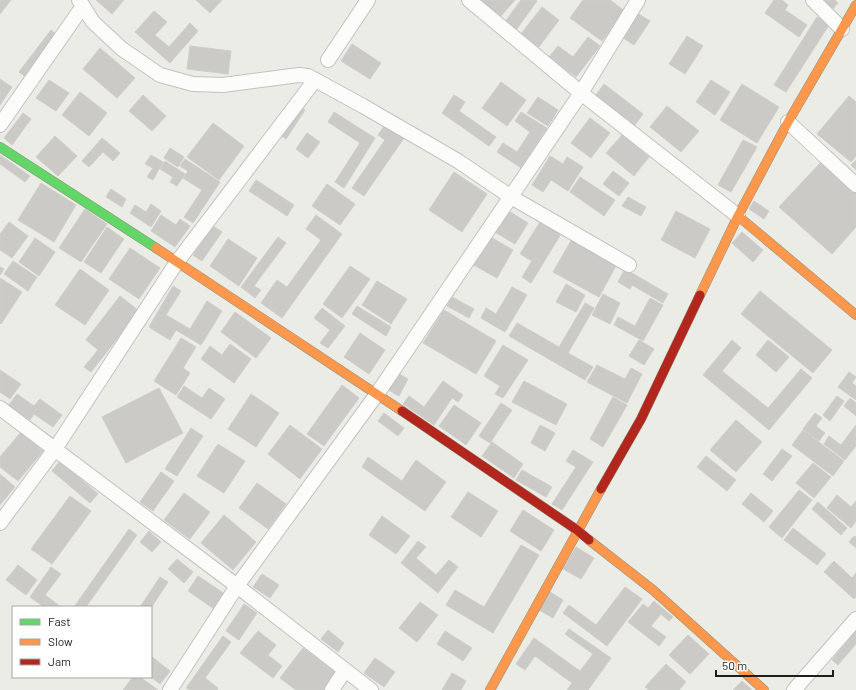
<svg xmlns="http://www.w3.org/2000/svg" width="856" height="690" font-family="Barlow,sans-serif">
<rect width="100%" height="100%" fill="#ecece7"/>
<path fill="#cbcac7" stroke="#cfcec9" d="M0,0H11L0,14Z
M96,0H124L112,14Z
M196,0H222L210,13Z
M480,0H515L500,17Z
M521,0H535L537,1L516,30L505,22Z
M583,0H610L625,11L602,41L570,18Z
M774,0H782L788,5L785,10L807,25L799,37L765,13Z
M818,0H835L838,3L830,12Z
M542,7L559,20L539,47L521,34Z
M154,11L167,22L155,35L169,47L190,23L198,31L170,63L135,32Z
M637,13L650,21L634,45L622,37Z
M817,17L829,25L786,92L774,85Z
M51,30L58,36L27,78L19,72Z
M687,36L703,46L685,74L669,64Z
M588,37L600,46L576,77L549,57L558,46L573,57Z
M352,44L381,63L370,79L341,61Z
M190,46L231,51L228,74L187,69Z
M100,48L135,78L117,98L83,69Z
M0,79L12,87L0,105Z
M49,80L69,93L56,111L36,98Z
M711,80L730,92L715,115L696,102Z
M501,82L526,100L507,126L482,108Z
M604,84L643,114L632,129L593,99Z
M742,84L779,107L757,143L720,120Z
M80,92L107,113L89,136L62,115Z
M143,95L166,116L152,131L129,111Z
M454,95L465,102L459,111L496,137L489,146L442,113Z
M849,96L856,102V156L851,162L817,134Z
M538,97L558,110L548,126L527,113Z
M297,105L305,110L286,139L278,134Z
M667,106L699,131L681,152L650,127Z
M334,112L375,138L344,188L335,182L360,143L328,122Z
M521,112L547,128L521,168L497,152L503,143L517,152L530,132L515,121Z
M23,113L31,119L12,145L4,138Z
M590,118L610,133L591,158L571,143Z
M213,123L244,146L219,180L187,157Z
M385,125L404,138L364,196L352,188L385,140L378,135Z
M307,133L320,142L308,158L296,149Z
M622,135L649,157L634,176L606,153Z
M55,136L77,156L58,176L36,157Z
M102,138L120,153L113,161L103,152L89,167L82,161Z
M743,140L757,147L731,192L718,185Z
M170,148L184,157L178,167L164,158Z
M0,155L30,176L25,182L0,164Z
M151,155L163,162L153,180L147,177L153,168L145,164Z
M550,156L563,164L567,157L583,167L568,191L551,180L543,192L532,185Z
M185,159L220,182L193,223L184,217L202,190L183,178L188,171L180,166Z
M856,160V170L851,165Z
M165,161L185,174L177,186L170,182L173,177L160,169Z
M822,161L856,192V227L832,254L779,207Z
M613,171L629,183L619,196L603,184Z
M454,172L487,194L462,232L429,210Z
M580,177L615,200L604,216L570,192Z
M256,180L294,205L287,216L249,191Z
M41,183L76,205L54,242L18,220Z
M327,184L355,204L340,225L312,206Z
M111,189L126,199L122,207L106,197Z
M628,197L646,207L641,216L622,206Z
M754,201L769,211L764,219L749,209Z
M151,204L161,211L151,227L130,213L135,205L146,212Z
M85,209L107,224L81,262L59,248Z
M507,210L528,223L515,244L493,231Z
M676,211L710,229L695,258L661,240Z
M161,215L176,225L180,219L190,226L175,247L151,231Z
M316,215L342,234L282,318L261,303L277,280L287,287L321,240L306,229Z
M9,222L28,236L12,258L0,250V234Z
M540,222L561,234L531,283L522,277L532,261L520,254Z
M212,225L222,232L202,261L193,255Z
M107,227L124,239L101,273L84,262Z
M742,232L763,250L753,262L732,243Z
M487,235L513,250L497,278L470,263Z
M278,237L286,243L254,286L261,290L255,298L241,287Z
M35,238L55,252L39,276L19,262Z
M228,239L257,258L239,286L210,266Z
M572,239L617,264L599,297L553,272Z
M130,248L160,268L139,299L109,279Z
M13,261L37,277L28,291L4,274Z
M350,266L370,279L342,318L323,304Z
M0,267L4,269L0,275Z
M80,269L109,290L85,325L55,305Z
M625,269L668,294L663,303L632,285L630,289L618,282Z
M0,278L22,292L1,324L0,323Z
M377,281L407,299L391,324L362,305Z
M566,284L585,295L576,312L556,302Z
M173,286L181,291L166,315L190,329L207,301L222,311L201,345L176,330L170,340L149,327Z
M512,287L527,295L505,332L481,318L486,308L496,314Z
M760,291L832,350L813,373L741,314Z
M603,294L620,303L610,324L592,315Z
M120,296L139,311L91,372L84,367L98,350L86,340Z
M452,297L474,309L469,318L447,306Z
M650,298L663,305L643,341L614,325L618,317L635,326Z
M585,303L594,308L568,353L593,367L585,380L509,336L517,323L559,347Z
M357,306L391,327L386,336L352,314Z
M322,308L345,326L328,348L320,343L330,330L314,318Z
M444,310L496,341L476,374L423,343Z
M235,312L271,338L256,358L221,332Z
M360,333L385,350L369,374L344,357Z
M181,338L196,347L183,368L190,373L176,395L154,381Z
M639,340L654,349L644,365L629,356Z
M732,340L741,348L722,371L768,408L801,369L812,378L769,430L703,375Z
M768,340L789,357L776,372L756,355Z
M230,344L251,359L234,383L201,359L210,346L222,355Z
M503,345L528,360L503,398L495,394L500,386L484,376Z
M597,365L625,379L631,368L642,374L627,403L587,382Z
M0,370L21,384L10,399L0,392Z
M396,372L408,379L399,396L387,389Z
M849,372L856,377L852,383L856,386V400L838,387Z
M443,381L463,395L458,402L452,398L434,425L403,404L409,396L424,407Z
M524,381L567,404L556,425L512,402Z
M342,385L359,398L324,446L307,434Z
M184,386L202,398L209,388L225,399L211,419L177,397Z
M159,388L183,433L126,463L102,417Z
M17,394L34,406L40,399L62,415L53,427L34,414L30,420L9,405Z
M251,394L279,413L256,447L228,429Z
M837,396L844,401L830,421L823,415Z
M613,397L627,405L603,447L590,439Z
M850,398L856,403V416L844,406Z
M501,403L512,410L490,443L479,436Z
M454,405L481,423L466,445L439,426Z
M384,413L404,428L398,436L378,421Z
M815,413L822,418L816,426L825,433L819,441L803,429Z
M736,420L762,442L736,472L710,450Z
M290,425L322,449L300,479L268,454Z
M540,425L555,433L545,451L531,443Z
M856,425V446L845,460L824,444L829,436L841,445Z
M191,428L203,436L177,476L165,469Z
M803,430L844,461L833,476L792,445Z
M21,432L43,451L18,481L0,467V457Z
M492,442L523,464L514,478L482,456Z
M218,444L245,461L224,493L197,476Z
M782,449L792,456L772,481L763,474Z
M573,450L593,462L562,510L552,504L576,467L566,461Z
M706,456L736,480L727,491L697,467Z
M368,457L402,481L416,460L446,482L425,511L362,467Z
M60,461L98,494L90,503L52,471Z
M813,463L831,477L814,498L796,483Z
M522,470L552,487L546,497L516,480Z
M161,472L174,481L153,511L140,502Z
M0,474L15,487L0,505Z
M257,483L286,504L268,529L239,508Z
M799,490L812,500L782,538L769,527Z
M468,492L498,511L481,537L451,517Z
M184,493L210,512L190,539L164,520Z
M751,493L773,511L764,522L742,504Z
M837,495L851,507L856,501V521L851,528L827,508Z
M70,496L91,511L52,564L31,549Z
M818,502L847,528L841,535L812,509Z
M523,510L554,530L541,551L510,531Z
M224,515L256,542L233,570L201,543Z
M382,516L410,536L396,554L369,535Z
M793,528L826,554L817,565L784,540Z
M129,529L137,535L86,607H74Z
M149,531L161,542L152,552L140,542Z
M854,536L856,537V548L849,542Z
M418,541L426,547L416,558L436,575L449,560L458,567L438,593L401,563Z
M521,545L539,555L493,633L446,605L455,590L484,607Z
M576,547L594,558L581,579L563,569Z
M177,559L193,572L184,583L168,569Z
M834,561L852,578L856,573V597L854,599L824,572Z
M18,565L37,580L26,595L6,580Z
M51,567L61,574L45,595L61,607H44L30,597Z
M262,574L279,585L270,598L253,587Z
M198,576L225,594L214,609L188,591Z
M160,577L168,582L151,608L140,607Z
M625,587L642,599L607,646L563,613L569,605L596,625Z
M550,592L563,600L553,618L539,610Z
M654,601L673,617L669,621L661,614L651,626L666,637L659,646L628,622L643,604L648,608Z
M420,602L438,615L417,642L399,628Z
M244,604L257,613L239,640L226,631Z
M569,629L611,658L588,690H567L572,683L535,656L525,670L516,664L534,638L580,671L593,654L565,634Z
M328,630L344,643L338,652L321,639Z
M258,631L276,645L268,655L282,666L273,678L240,653Z
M445,631L472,648L463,661L437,644Z
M856,631V644L838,665L832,660Z
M688,635L709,654L690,674L669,655Z
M223,636L231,642L205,678L218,688L217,690H190L186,688Z
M303,648L336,673L323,690H296L280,678Z
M151,656L170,671L160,684L151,677Z
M375,658L395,672L384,687L364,673Z
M666,664L686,682L679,690H649L645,687Z
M452,673L466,681L461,690H442Z
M133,677H140L158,690H123Z
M742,681L752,690H733Z"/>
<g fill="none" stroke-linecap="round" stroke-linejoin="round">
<g stroke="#c2c2bf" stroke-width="16">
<path id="street" d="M79,0L93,22L122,49L160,75L193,84L223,85L299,75L308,76L363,106L458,161L511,197L629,265
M469,0L581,93L738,216
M813,0L842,29
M328,60L368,0
M788,122L856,185
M0,125L83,6
M0,408L237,586L371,690
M0,523L55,449L177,262L315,80
M170,690L237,586L377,394L581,93L638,0
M332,690L345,670
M794,690L856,619"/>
</g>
<g stroke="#8f9481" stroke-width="10">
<path id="fast" d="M0,147L156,248"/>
</g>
<g stroke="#8f9481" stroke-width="10">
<path id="slow" d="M738,216L856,315
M156,248L402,411
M700,295L738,216L788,122L856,5
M589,540L653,590L764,690
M490,690L601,489"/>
</g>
<g stroke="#8f9481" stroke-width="10">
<path id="jam" d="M402,411L577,530L589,540
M601,489L641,419L700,295"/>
</g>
<use href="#street" stroke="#fcfcfb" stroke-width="14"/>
<use href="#fast" stroke="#63d668" stroke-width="9"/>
<use href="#slow" stroke="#ff974d" stroke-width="9"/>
<use href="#jam" stroke="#b3261e" stroke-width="9"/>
</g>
<rect x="12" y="606" width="140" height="72" fill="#ffffff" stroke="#a5a5a5"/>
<rect x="20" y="619" width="20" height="6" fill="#63d668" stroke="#a5a5a5"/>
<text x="48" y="626" font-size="12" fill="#1e1e1e">Fast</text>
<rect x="20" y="639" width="20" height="6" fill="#ff974d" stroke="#a5a5a5"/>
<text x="48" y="646" font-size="12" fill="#1e1e1e">Slow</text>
<rect x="20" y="659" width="20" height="6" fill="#b3261e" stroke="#a5a5a5"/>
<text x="48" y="666" font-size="12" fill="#1e1e1e">Jam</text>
<path d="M716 670v6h117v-6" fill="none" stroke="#1e1e1e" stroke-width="2"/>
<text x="722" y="670" font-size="12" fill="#1e1e1e" stroke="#ffffff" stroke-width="3" paint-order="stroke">50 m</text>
</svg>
